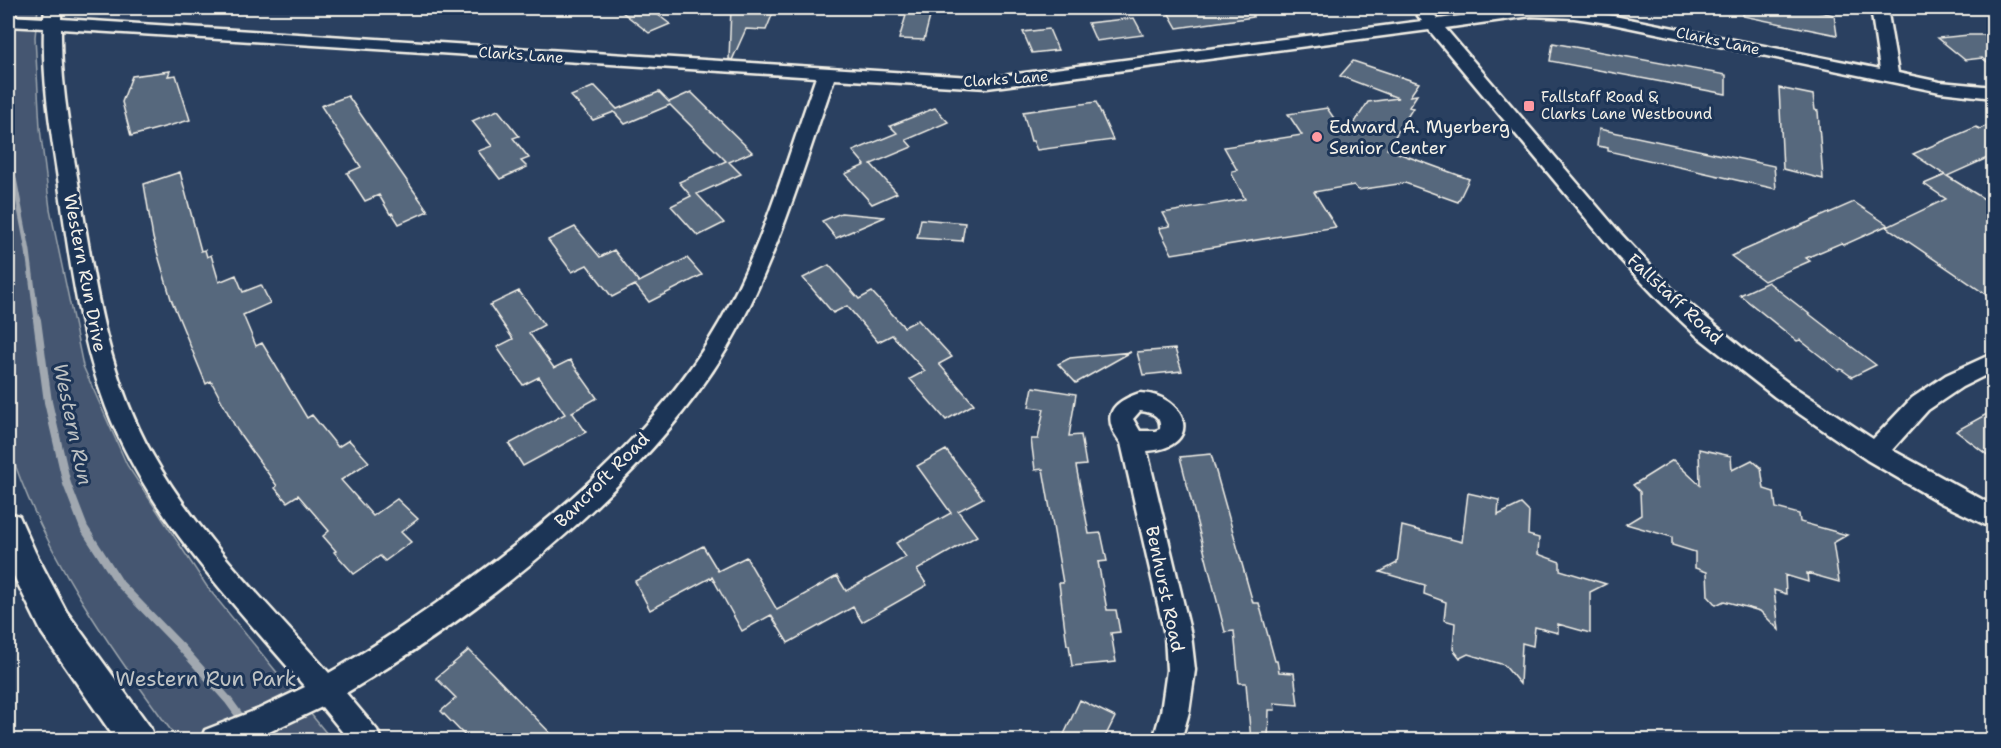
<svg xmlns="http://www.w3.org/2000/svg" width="2001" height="748" font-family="'Shantell Sans',sans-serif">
<rect width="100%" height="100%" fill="#2a4060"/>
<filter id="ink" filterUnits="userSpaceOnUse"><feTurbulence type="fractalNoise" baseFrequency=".0167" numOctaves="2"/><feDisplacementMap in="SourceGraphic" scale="12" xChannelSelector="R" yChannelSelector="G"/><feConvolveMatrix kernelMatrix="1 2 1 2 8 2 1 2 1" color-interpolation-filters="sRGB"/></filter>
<g filter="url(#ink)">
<path fill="#445771" stroke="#9ca4ac" stroke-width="1.5" d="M8,8H38L35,37L40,128L50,209L83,366L127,465L208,588L332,740H178C110,648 43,554 8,444Z"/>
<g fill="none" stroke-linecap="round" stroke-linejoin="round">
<path stroke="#a1a8b0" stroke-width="5" d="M8,125L9,152L28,251L37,321"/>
<path stroke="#a1a8b0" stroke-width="8" d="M37,320L48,402L67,484L84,528L120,584L180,646L228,700L244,722"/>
</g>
<path fill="#56677d" stroke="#f4f1e8" stroke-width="1.5" d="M617,8H649L670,24L649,33Z
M731,8H775L766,30L746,29L732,60L729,59Z
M1203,8H1253V17L1177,28L1168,12Z
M1743,8H1803L1834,15L1837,35L1743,16Z
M907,12L931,13L924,40L899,39Z
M1134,18L1143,35L1096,41L1088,23Z
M1049,29L1058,50L1032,53L1023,32Z
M1969,35H1994V67L1982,58L1965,60L1938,38Z
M1553,43L1726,75V94L1550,61Z
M1353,61L1419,83L1410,96L1417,95L1409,107L1413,108L1387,149L1469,179L1458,202L1405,183L1358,190L1354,185L1314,192L1336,227L1172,254L1159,228L1170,226L1163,213L1245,199L1232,174V171L1237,170L1224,147L1302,135L1288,114L1327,108L1346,136L1368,102L1398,98L1340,76Z
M170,71L168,76L176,75L190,120L131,136L122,102L132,76Z
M595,86L617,109L659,92L669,102L691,92L752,152L729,162L741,174L697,194L724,223L698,236L671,206L691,196L679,182L726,161L670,105L625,124L614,112L593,120L571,96Z
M1779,88L1813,95L1815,110L1818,111L1823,179L1783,169Z
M348,96L409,184L428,211L399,224L392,213L390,214L379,195L365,201L347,173L361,167L321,106Z
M1096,102L1113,140L1037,150L1033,141H1031L1023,112Z
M935,108L948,122L906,140L912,147L871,164L897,193L872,204L845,174L865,165L853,151L897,133L890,126Z
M498,110L519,136L513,138L529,158L521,161L527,167L500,179L478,151L492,146L472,121Z
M1986,126L1994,131V155L1947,176L1994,205V300L1887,227L1946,199L1924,184L1945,175L1913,154L1976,127L1980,129Z
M1599,129L1774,166L1776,189L1608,151V148L1597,146Z
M180,172L201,251L205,250L207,257L211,255L219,282L236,275L243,292L261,285L270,303L243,315L256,346L262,343L307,418L312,415L338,447L349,440L369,462L341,480L373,516L397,499L418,519L401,532L411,542L385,561L380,556L354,574L334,552L336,551L323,536L329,531L298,495L287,502L275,488L277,486L237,430L211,381L206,384L171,299L153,238L144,184Z
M1854,202L1888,225L1844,245L1841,243L1806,258L1810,261L1764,281L1731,256Z
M841,213L885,217L836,238L822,221Z
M921,219L965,223L962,241L917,238Z
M575,227L600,257L614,250L639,282L687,258L702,275L649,302L635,285L612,297L587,265L572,272L548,240Z
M829,265L859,299L872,292L904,327L918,320L952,357L939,364L974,404L946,420L910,379L925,371L892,335L878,342L847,306L833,313L803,278Z
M1768,282L1848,344L1876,365L1852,377L1841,369L1838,370L1800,340L1797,341L1740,295Z
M519,291L544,325L529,333L554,368L570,360L597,398L572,412L586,432L523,466L509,444L565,414L539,377L523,385L497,347L513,339L490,305Z
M1175,349L1182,371L1143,375L1137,352Z
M1131,352L1076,383L1058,364L1070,358Z
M1033,387L1076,394L1069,436L1081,435L1086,465L1076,466L1089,534L1101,533L1107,561L1098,562L1107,610H1116L1120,632L1111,633L1116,662L1072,666L1069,645H1067L1059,583H1063L1043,469L1035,470L1031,439H1038L1044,409L1029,407Z
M1994,410V460L1956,431Z
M1699,449L1731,456L1732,470L1752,460L1761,468L1764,489L1774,492L1776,508L1799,514L1800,522L1847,535L1833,543L1839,582L1807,573L1808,582L1785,575L1786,594L1774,590L1779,630L1760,611L1724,601L1716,605L1708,596L1707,572L1695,568V552L1672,545V537L1626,524L1641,515L1640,492L1633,485L1673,460L1700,485Z
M946,450L983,498L958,511L977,536L917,570L927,585L862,622L853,607L788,643L771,615L742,631L712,577L650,610L635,581L703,546L718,571L746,557L777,610L837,576L846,591L906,557L896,543L951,513L917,466Z
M1211,454L1253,603H1259L1275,661H1277L1279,672L1294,673L1298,705L1274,703L1275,710H1269L1268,741H1251L1246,683H1239L1234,631L1225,632L1180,457Z
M1468,493L1499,500L1498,515L1521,504L1529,512L1528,535L1539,538L1538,554L1560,562V570L1606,584L1590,592V633L1558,624V633L1535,627L1533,646L1522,643L1520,684L1504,665L1468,654L1460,658L1453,649L1455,623L1444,620L1446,602L1424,594L1425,585L1380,572L1397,563L1402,526L1462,542Z
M469,650L492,673L558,741H470L441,711L456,698L436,678Z
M1080,700L1115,717L1103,741H1061Z"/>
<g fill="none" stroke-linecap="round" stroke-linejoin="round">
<g stroke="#f4f1e8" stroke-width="5">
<path id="minor" d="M45,8H61V19L987,78L1422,21L1412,8H1428L1438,19L1521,8H1574L1880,69L1871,8H1887L1898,73L1940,82L1994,87V98L1940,92L1608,23L1574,18L1531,16L1445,28L1620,233L1675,292L1751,355L1791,385L1873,439L1912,398L1946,375L1994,353V371L1962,387L1928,410L1892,450L1994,506V529L1941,503L1867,460L1775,397L1697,336L1661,302L1619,258L1429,30L987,88L834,79C805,162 781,246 740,325C663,472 487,610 346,693L377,730L381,740H349L322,707L252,740H201L205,730L259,709L305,687C231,600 147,515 106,407C81,340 71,270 61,199C53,143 42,86 44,28L8,26V16L44,18ZM61,29L816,77C787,159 763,246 720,322C653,439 541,531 431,607C398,630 364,653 329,673C267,603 198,536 152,454C108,376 95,287 81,201C72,144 60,87 61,29Z
M1140,393C1188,395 1204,448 1147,451L1191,635L1195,670L1189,712L1181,740H1153L1161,712L1167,670L1165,635L1121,443C1100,416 1112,402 1140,393ZM1140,411C1151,412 1162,416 1160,429L1155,431H1140L1133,419Z"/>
</g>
<g stroke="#f4f1e8" stroke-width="5">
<path id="major" d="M8,512L19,516L35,552L66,611L150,727L155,740H116L42,633L10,568L8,564Z"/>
</g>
<use href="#minor" fill="#1d3557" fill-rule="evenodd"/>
<use href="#major" fill="#1d3557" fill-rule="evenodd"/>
</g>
</g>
<g fill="#ff9aa2" stroke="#1d3557" stroke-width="2">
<rect x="1523" y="100" width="12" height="12" rx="3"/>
<circle cx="1317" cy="137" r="6"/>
</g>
<g text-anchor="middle" stroke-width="6" stroke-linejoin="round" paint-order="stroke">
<g font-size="15" fill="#f4f1e8" stroke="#1d3557">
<text transform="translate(1718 41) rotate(12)" y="5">Clarks Lane</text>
<text transform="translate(521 55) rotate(4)" y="5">Clarks Lane</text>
<text transform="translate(1006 79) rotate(-4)" y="5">Clarks Lane</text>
</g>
<g font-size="15" fill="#f4f1e8" stroke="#1d3557" text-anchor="start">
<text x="1541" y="102">Fallstaff Road &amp;<tspan x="1541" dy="17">Clarks Lane Westbound</tspan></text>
</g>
<g font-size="18" fill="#f4f1e8" stroke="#1d3557" text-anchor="start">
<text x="1329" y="133">Edward A. Myerberg<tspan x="1329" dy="21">Senior Center</tspan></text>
</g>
<g font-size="18" fill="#f4f1e8" stroke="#1d3557">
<text transform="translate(85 273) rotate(79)" y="6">Western Run Drive</text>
<text transform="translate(1675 299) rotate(43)" y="6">Fallstaff Road</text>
<text transform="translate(602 480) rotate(-45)" y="6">Bancroft Road</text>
<text transform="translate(1165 589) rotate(78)" y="6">Benhurst Road</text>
</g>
<g font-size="20" font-style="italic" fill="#bdc1c2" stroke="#1d3557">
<text transform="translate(73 424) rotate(78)" y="7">Western Run</text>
</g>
<g font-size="21" fill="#bfc3c4" stroke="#1d3557">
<text x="206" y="686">Western Run Park</text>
</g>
</g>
<rect width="2001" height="748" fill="none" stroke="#1d3557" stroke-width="30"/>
<rect x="15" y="15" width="1971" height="718" fill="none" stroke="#f4f1e8" stroke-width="2" filter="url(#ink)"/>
</svg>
